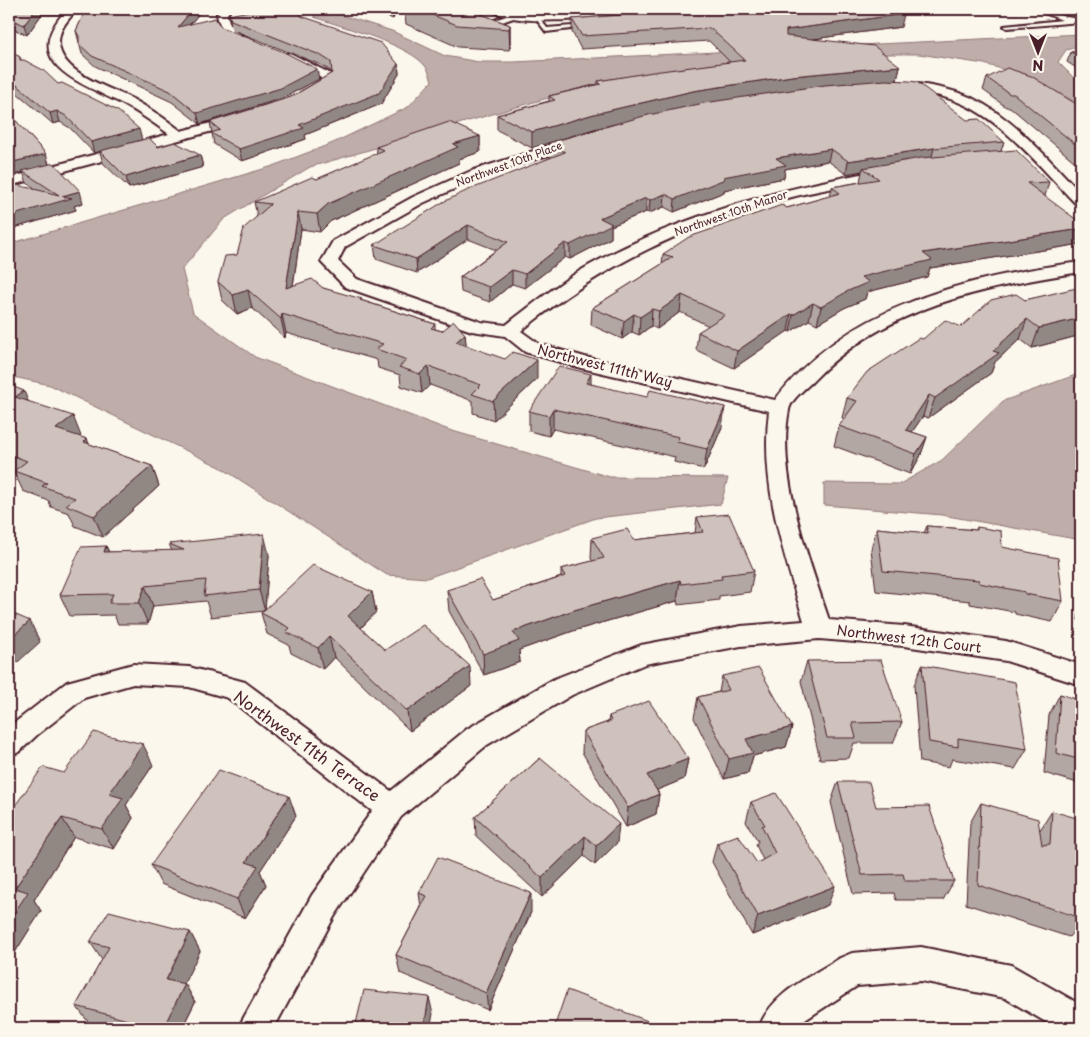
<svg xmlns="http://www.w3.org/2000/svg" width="1090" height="1037" font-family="'Playpen Sans',sans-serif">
<rect width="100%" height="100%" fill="#fbf7ec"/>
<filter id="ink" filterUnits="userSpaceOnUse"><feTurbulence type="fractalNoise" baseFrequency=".02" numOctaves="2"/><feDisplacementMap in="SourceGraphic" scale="10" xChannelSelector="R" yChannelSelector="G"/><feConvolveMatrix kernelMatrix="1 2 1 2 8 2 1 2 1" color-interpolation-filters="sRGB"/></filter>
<g filter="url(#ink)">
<path fill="#bfadaa" stroke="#907477" d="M315,9H336L338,14L392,31L445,56L479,62H514L1081,34V46L1066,50L1058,62L1081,85V105L1027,76L984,64L919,54H854L579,89L310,167L224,219L182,269L193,313L255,357L449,430L610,477L728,478L721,504L596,518L427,578L387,575L220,467L50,385L9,376V244L270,167L333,143L408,107L432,81C430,76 429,71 426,67C411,45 339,26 314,17Z
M1081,373V540L942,515L824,505V483L900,484L942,460L1003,401Z"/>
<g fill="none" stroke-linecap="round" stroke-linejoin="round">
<g stroke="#4a1f2b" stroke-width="4">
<path id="service" d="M1034,9C1051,9 1063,20 1081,18V22L1007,28L1004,26L1062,20Z
M517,13L519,16L491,26L484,23Z
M534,16H538L547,28L585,25L588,27L546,32Z"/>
</g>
<g stroke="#4a1f2b" stroke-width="4">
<path id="minor" d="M67,9H77C69,19 59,28 59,42C59,75 114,88 136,101C152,110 167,120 181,131L241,115L247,119L246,122L9,186V178L169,134C152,122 136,110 117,101C77,81 18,62 67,9Z
M221,9H231L227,14C230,31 240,35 254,41V45C236,50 219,30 217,14Z
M491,9L553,14L620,9H658L653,12C620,15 514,31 491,9Z
M290,53L331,74L333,77L330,87L310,98H302L300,95L302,92L320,82L321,78L286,58V54Z
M897,82C922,84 948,87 972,98C1014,118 1049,160 1081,193V205L1076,204C1042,169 1000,116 953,100C933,92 913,94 893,89L891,86L893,83Z
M577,137L584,141L582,144L481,177L423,203L345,247L338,261L357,279L481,322L506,325C533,304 560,282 590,265C684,213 787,187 892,168L897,169L899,172L897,175C862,184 827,188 792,197C690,223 603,264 521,331L539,344L585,357L775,400C845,306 971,276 1081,262V272C985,287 883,307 813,381C806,388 791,399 789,410C776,474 809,560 829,620L904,626L1006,641L1081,665V685L1006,661L904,646L819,639L741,646L645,664L572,695L487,745L401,817L334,917L274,1028H238L312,895L372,811L228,698L189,687L133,684L84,698L37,735L19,752L9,756V727L67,682L133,664L189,667L245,682L391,791L467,729L554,679L641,645L741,626L804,621C783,551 760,484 769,411L581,368L525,352L505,336L472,331L345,287L321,262L333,241L413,197L471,171Z
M921,947L1011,965L1081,1005V1028H1056L1005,998L921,981L857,986L799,1024L796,1028H759C771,993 810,977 840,958L852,953Z"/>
</g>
<use href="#service" fill="#fbf7ec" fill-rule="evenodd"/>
<use href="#minor" fill="#fbf7ec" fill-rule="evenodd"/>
</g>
<path fill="#b2a7a2" stroke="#4a1f2b" d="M9,9H66L61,14H42L27,35L9,27Z
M74,9H203L190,24L221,27L319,79L283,98L200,124L172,102L95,66L82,54L76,31L84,14H75Z
M369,9H397L393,19Z
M404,9H468L510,25V50L458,47L406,24Z
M639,9H895L901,27L813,39L900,66L897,80L1004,142L1001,151L1049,182L1045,196L1081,244L930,268L927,277L867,292L865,299L844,308L817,324L809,320L790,332L788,331L734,368L696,350L698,332L709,326L680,312L657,329L651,326L639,335L632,332L622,339L591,325L592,308L662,264L663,254L787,208L830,196L832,187L860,182L862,171L846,174L828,161L785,169L784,178L724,190V192L674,212L664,207L649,213L646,212L611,226V238L570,259L565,257L525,288L512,284L490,302L461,292L460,277L496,250L468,239L417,273L376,259L374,245L551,157L548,156V143L618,123L594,129L532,148L497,130V115L549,101V96L598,84V81L730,62L709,41L581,49L572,32V19L632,14Z
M229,15L301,16L398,64L399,74L381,104L305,135L306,139L242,161L214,144L210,122L291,97L332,73V72L321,65L233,30L231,25Z
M9,51L20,57L21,60L142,140L158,147L200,155L203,167L129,188L103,163L100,152L94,153L70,128L60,122L53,124L9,86Z
M1071,52H1081V71L1067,62Z
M987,78L1081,107V167L1010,107H1006L983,90Z
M9,113L46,154L49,164L83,203L74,206L76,210L14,228L9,222V187L36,189L27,183L23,172L14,175L9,171Z
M480,136V152L459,159V163L331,221L320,232L301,229L293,286L323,288L435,324V329L442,331L465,334L466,346L537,379L494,420L473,413V401L430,385L422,393L401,386L400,375L378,368L377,360L286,333L285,338L252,308L237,314L222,300L218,282L237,255L257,216L254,202L317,179L377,154L376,147Z
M1081,288V335L1032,348L1020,339L995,362L991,373L928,418L923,416L912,432L927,437L920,457L910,474L834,446L839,426L844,419L842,418L847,398L923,339L961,327L1025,300Z
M591,384L722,427L704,469L674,462L675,457L553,429L549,436L529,431V411Z
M9,385L28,401L81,436L80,437L87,439L89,444L152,466L159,486L103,537L75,526L69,513L51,507L49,501L23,491L15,474L9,471Z
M697,517L754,571L750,592L719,596V600L678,605L677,601L573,631L519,650L520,662L484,675L449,611L447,590L493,600L561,577V569L593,561L591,559L592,538L634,540L695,533Z
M927,526L976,530L977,527L1002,547L1063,601L1052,622L1015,614V612L970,604V601L876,591L871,549L877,528L924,533Z
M169,544L269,555L265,610L372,592L376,612L361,628L385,650L471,686L410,731L334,657L323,669L291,653L289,645L267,634L261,613L264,611L211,617L206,601L153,606L148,624H118L114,615L70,616L60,595L106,546L109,552L172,551Z
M1081,599V621L1078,620Z
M807,661L902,722L893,743H854L849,758L820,759L801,681Z
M922,665L1027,749L1015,769L952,759L949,767L920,762L914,685Z
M722,676L792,727L786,747L753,756L748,773L724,779L694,718L698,697L719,692Z
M1060,694L1081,701V784L1044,773L1049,715Z
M609,716L688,759L684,779L657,790L659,794L656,814L626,827L582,752L583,731L608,722Z
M540,758L617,843L595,865L584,856L542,897L476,836L475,817Z
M153,765L126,805L133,818L114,849L74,837L34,900L41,911L14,954L9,953V814L64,773Z
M838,782L876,807L954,881L943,900H896L894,893L853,894L831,802Z
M751,802L828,905L752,935L712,862L717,843L757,863L763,860L756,845L758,841L746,822Z
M981,803L1040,830L1052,811L1081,843V922L1069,937L966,904L970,823Z
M296,816L260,871L266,885L245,918L161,884L151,865Z
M419,893L531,912L488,1010L400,973L396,955L421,907Z
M190,932L200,951L183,984H185L195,1002L182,1028H108L89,1023L76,1006L102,960L90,942Z"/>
<path fill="#918884" stroke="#4a1f2b" d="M36,9H40L42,14L27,35L24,25Z
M59,9H66L61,14Z
M193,9H203L180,36L178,27Z
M392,9H397L393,19Z
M549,9H595L549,12Z
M904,14L901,27L784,43L786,30Z
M510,25V50L509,29Z
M398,64L399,74L381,104L305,135L306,139L242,161L239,149L299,125Z
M900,66L897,80L691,106L594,129L532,148V132L594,114L693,91L792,76Z
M317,69L319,79L283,98L200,124L197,113Z
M57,111L60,122L53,124L50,113Z
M139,129L142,140L94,153L91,142Z
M480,136V152L459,159V163L331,221L320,232L317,214L328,204L453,144Z
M934,148L931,160L863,168L862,171L846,174L848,161Z
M831,149L828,161L785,169L784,178L724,190V192L674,212L675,199L723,177L776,158Z
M46,154L49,165L14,175L9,163Z
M200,155L203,167L129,188L126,177Z
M80,191L83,203L74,206L76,210L14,228L10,216L62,196Z
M665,194L664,207L649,213L650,200Z
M646,198V212L611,226V238L570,259V245L600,218Z
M298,212L301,229L290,307L286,288Z
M468,225V239L417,273L416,259Z
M1081,229V244L930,268L927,277L867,292L865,299L844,308L817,324L821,307L861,277L923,253Z
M565,243V257L525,288V274Z
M512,270V284L490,302L489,287Z
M248,290L252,308L237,314L233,295Z
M682,295L680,312L657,329L659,311Z
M813,303L809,320L790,332L793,315Z
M652,309L651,326L639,335L640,317Z
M282,314L286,333L285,338L281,319Z
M634,314L632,332L622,339L624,321Z
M791,314L788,331L734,368L737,351Z
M1081,318V335L1032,348L1039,328Z
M1027,319L1020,339L995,362L991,373L928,418L935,398L993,351Z
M465,334L467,352L456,342Z
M537,360V379L494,420L493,401Z
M428,366L430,385L422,393L420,374Z
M591,374V394L586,383Z
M24,391L32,411L15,397Z
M929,395L923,416L901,448L906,430Z
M725,407L722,427L704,469L707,449Z
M553,409V429L549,436V416Z
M73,416L81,436L65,449L56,429Z
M927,437L920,457L910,474L916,454Z
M87,439L95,460L84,442Z
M152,466L159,486L103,537L94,516Z
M264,534L269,555L265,611L259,590Z
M106,546L115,567L104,552Z
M680,580L677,601L573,631L519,650L520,662L484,675L483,654L513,632L574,610Z
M145,586L153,606L148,624L139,603Z
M372,592L376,612L352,637L348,616Z
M30,621L40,642L9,670V639Z
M329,636L334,657L323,669L318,648Z
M470,666L471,686L410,731L407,711Z
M792,727L786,747L753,756L748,773L724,779L729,759L746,739Z
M143,744L153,765L126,805L133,818L114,849L102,829L109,794Z
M688,759L684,779L645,795L647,775Z
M659,794L656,814L626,827L628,808Z
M289,796L296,816L260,871L266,885L245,918L237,899L246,862Z
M62,818L74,837L34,900L41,911L14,954L9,948V921L15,888Z
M619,824L617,843L595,865L596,846Z
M585,836L584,856L542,897V878Z
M835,886L828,905L752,935L758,916Z
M531,893V912L488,1010L486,993Z
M190,932L200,951L177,998L166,980Z
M185,984L195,1002L182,1028H163Z
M429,997L433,1014L430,1028H424Z"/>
<path fill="#cfc2bc" stroke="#4a1f2b" d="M9,9H36L24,25L9,18Z
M86,9H193L178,27L215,18L221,27L284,52L317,69L281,88L197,113L170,91L92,56L79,44V36L76,31Z
M259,9H298L301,16L381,43L398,64L379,93L299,125L304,128L239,149L211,133L220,130L210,122L291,97L332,73L331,62L320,55L231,20L229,15Z
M418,9H468L510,25L509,29L457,25Z
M640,9H678L685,11L780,10L787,9H895L904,14L786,30V36L874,46L900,66L792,76L693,91L594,114L532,132L497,115L555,100L549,96L601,84L598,81L653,72L745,60L710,28L582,36L572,19L632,14Z
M9,51L20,57V60H24L43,70L58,84L62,83L118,111L139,129L91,142L66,116L57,111L50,113L9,78Z
M1071,52H1081V58Z
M1007,68L1031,76L1081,107V149L1014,94H1010L987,78Z
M886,80L909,81L917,82L967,120L979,119L1004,142L934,148L848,161L831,149L776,158L786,165L723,177L725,179L675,199L665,194L650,200L646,198L600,218L612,224L570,245L565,243L525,274L512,270L489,287L460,277L508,242L468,225L416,259L374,245L443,202L466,191L565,152L548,143L644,116L704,103L825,85Z
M9,113L46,154L9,163Z
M449,122L480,136L453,144L458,147L328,204L317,214L298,212L286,288L312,279L323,288L362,299L360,300L435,324L431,328L442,331L454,321L465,334L456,342L505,359L513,352L537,360L493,401L472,394L481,385L428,366L420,374L399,367L407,360L376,349L383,344L282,314L281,319L248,290L233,295L218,282L225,256L237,255L244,228L271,204L254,202L312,177L317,179L384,150L376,147Z
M149,138L158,147L175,142L200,155L126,177L100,151Z
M1016,150L1049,182L1027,183L1081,223V229L923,253L932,260L861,277L869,282L848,291L821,307L813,303L793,315L791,314L737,351L698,332L725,315L682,295L659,311L652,309L640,317L634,314L624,321L592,308L673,257L663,254L689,237L782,205L787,208L840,193L832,187L879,179L863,168L921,158Z
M54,163L80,191L62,196L72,198L10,216L9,214V187L17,185L59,195L22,171Z
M1081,288V318L1039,328L1027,319L993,351L999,353L935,398L929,395L906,430L927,437L916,454L839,426L857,401L847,398L867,372L919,338L923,339L945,320L961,327L991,300L1016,294L1025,300L1072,289Z
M559,366L591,374L586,383L647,397L650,390L725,407L707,449L677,442L679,437L553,409L549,416L529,411Z
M9,385L24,391L15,397L73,416L56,429L87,439L84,442L152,466L94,516L66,505L75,498L42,486L47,483L14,471L27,461L9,454Z
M729,514L754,571L721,575L722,579L681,584L680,580L574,610L513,632L519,641L483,654L447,590L480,579L493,600L565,576L561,569L604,558L592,538L627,529L634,540L703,532L697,517Z
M927,526L977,530V527L1001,531L1002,547L1058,558L1063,601L1025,594V592L979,583V580L883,571L877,528L928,533Z
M264,534L259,590L204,596L206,580L145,586L139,603H109L113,594L60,595L81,547L106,546L104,552L184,550L169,544Z
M313,565L372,592L348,616L385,650L423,625L470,666L407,711L329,636L318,648L286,632L290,628L261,613Z
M9,612L30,621L9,639Z
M881,660L902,722L852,723L856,738H827L807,661Z
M922,665L1015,682L1027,749L958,738V747L929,742Z
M759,668L792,727L746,739L753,753L729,759L698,697L729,690L722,676Z
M1060,694L1081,701V760L1056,753Z
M649,701L688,759L647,775L659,794L628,808L583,731L611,721L609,716Z
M94,732L143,744L109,794L123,798L102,829L62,818L15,888L28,892L9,921V814L43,767L64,773Z
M540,758L619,824L596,846L585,836L542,878L475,817Z
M219,770L289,796L246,862L258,866L237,899L151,865Z
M838,782H869L876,807L929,806L954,881H905L903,874L862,875Z
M776,793L835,886L758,916L717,843L738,835L757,863L775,853L762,826L765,825L751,802Z
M981,803L1038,819L1042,845L1050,844L1052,811L1080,819L1081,918L978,885Z
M438,857L531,893L486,993L396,955L427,896L419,893Z
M109,911L190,932L166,980L185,984L163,1028H157L76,1006L109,947L90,942Z
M364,990L429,997L424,1028H355Z
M567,990L666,1028H554Z"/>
</g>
<g text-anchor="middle" stroke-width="5" stroke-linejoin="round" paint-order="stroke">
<g font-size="11" fill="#4a1f2b" stroke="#fbf7ec">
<text transform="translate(509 164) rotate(-20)" y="4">Northwest 10th Place</text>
<text transform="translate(731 213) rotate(-19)" y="4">Northwest 10th Manor</text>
</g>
<g font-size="14" fill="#4a1f2b" stroke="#fbf7ec">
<text transform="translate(605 366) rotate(14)" y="5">Northwest 111th Way</text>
<text transform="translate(909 639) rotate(7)" y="5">Northwest 12th Court</text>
</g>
<g font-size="16" fill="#4a1f2b" stroke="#fbf7ec">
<text transform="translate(307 746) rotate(36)" y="6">Northwest 11th Terrace</text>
</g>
</g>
<rect width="1090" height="1037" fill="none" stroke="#fbf7ec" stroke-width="30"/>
<rect x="15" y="15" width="1060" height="1007" fill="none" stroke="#4a1f2b" stroke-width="2" filter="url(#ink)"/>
<g transform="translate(1038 52) rotate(180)" stroke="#fbf7ec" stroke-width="4" paint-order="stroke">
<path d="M0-4L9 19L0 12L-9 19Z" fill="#4a1f2b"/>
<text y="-8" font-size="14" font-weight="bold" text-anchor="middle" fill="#4a1f2b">N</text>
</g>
</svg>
